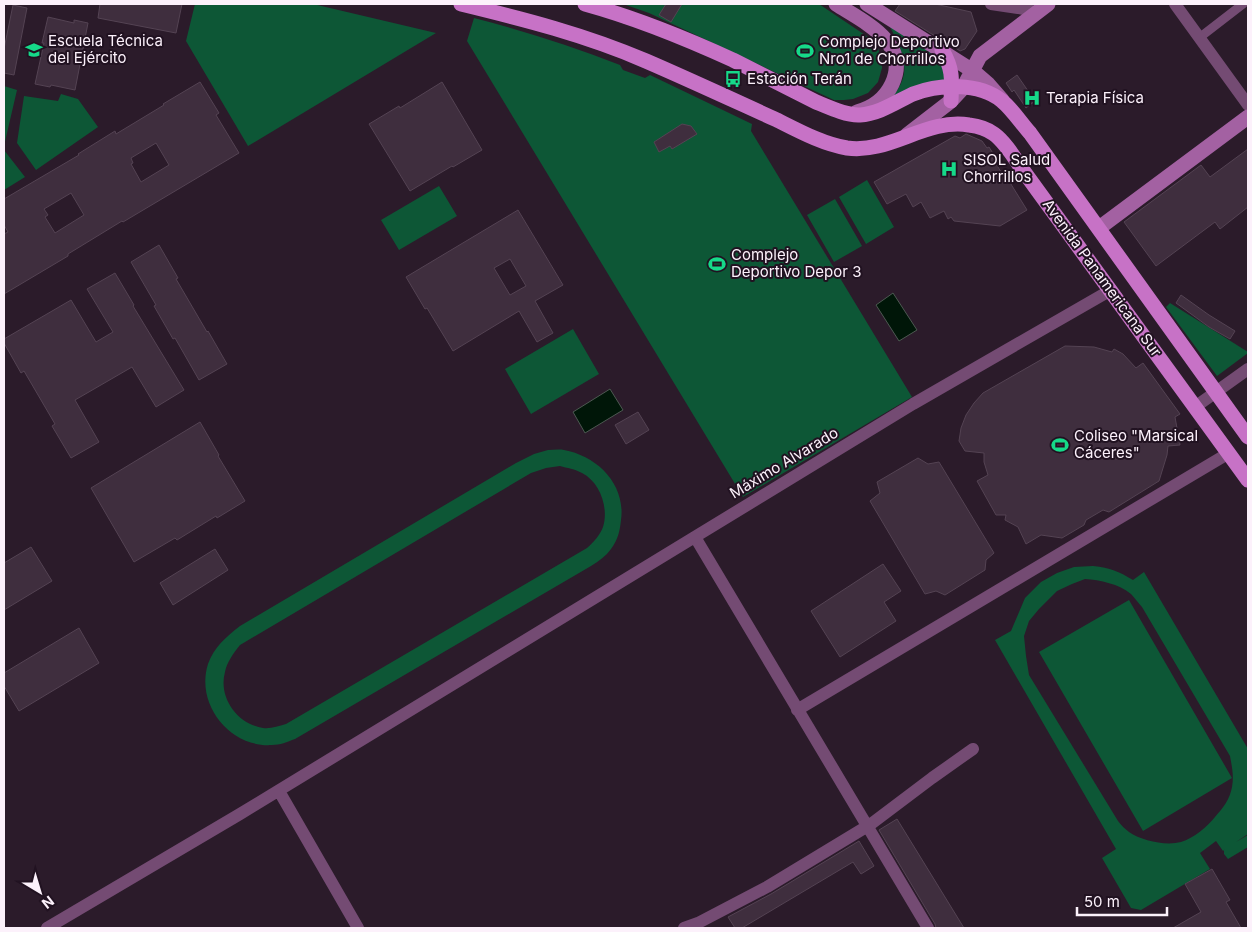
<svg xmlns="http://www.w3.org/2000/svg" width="1252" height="932" font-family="Inter,sans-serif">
<rect width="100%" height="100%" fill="#2b1b2a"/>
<path fill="#0d5736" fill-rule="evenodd" d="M195,4H313L436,33L248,146L186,41Z
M623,4H819L874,41L878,48L882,61V68L878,82L868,93L853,99L844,100H834L649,13Z
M474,18C524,31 572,46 620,65L623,70L645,78L650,75L752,124L751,131L912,397L743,497L467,41Z
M889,25L942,60L948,80L889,100C915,74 903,52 889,25Z
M4,86L17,90L4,146Z
M61,94L78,99L98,127L36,170L17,143L24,96L58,101Z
M4,150L25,177L4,190Z
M867,180L894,227L866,244L839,197Z
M439,186L457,216L399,250L381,220Z
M835,199L862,246L834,262L807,215Z
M1170,303L1248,352V353L1217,376L1166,307Z
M573,329L599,374L531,414L505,369Z
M548,450C553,450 559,449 564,450C597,456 626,484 621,520C620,530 618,540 611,549C606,556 599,561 591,566L295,739C287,742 280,745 272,745C231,748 195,705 208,664C214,647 226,637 240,626L516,463L534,454ZM560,466C567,468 575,469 582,473C600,482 609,508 603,527C600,535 594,542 587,548L286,724C278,726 271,729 263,728C237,724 218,697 225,672C227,662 233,654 240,645L531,473L546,468Z
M1093,566C1111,568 1118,571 1133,580L1144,572L1248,749V834L1236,842L1248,835V847L1228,859L1224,854V850L1226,848L1223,851L1216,841L1200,853L1210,869L1141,910L1131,908L1102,858L1116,849L995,640L1011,631L1025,598L1041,582L1057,573L1074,567ZM1085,579C1100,580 1119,584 1131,594C1135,598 1138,603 1142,607L1230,756C1232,767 1234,776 1232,787C1230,799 1223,808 1215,817C1207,827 1194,838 1181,842C1166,846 1142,841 1129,832C1125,829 1121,825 1118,821L1029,675L1026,656L1024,636L1029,621L1039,609L1057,591L1072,584Z
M1129,600L1232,778L1143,831L1039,652Z"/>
<path fill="#001608" stroke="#4c5851" d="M893,293L917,330L899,341L876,305Z
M610,389L623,410L585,433L573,412Z"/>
<path fill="#3f2e3e" stroke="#544353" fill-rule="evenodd" d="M100,4H182L176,33L98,18Z
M666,4H682L671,22L659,15Z
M900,4H935L971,12L977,31L965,49L960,51L947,42L943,41L895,11Z
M13,5L27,8L14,75L4,73V49Z
M48,17L74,23V20L88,23L75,90L51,85L50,87L35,84L44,43H42Z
M1017,75L1035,101L1026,108L1014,90L1012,92L1006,83Z
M200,82L219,113L216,115L239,153L123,222L122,221L68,254V256L4,294V234L8,232L4,225V199L79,155L78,154L115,131L116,134L164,105L163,104ZM156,143L169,165L141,182L131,164L133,163L131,158ZM71,193L84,215L55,233L45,217L48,215L44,209Z
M442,82L482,150L453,167L452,166L410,191L369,124L399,106L400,108Z
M682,124L691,126L697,134L672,149L670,146L659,152L654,142Z
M966,134L982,141L987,148L989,147L994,155L992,157L1007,182L1009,181L1027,210L1000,226L954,221L951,217L948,219L944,211L930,218L921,202L913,207L906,194L887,204L874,182L955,136L960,138Z
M1248,149V207L1220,229L1215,222L1156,266L1124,222L1201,165L1210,177Z
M518,210L563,285L535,301L553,333L537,342L519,311L453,351L427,308L425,309L406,277ZM510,259L526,286L510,295L494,268Z
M159,245L178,278L176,279L207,332L208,331L227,364L199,380L175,338L173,339L154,306L156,305L131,262Z
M115,273L134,305L133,306L184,390L156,407L132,367L75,400L99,442L71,458L52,426L55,424L24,371L21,373L4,343V339L71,300L96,342L113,332L87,289Z
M1181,295L1209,315L1235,331L1230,339L1209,327L1176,303Z
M1065,346L1094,347L1112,352L1114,349L1123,354L1136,368L1143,363L1180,414L1175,417L1180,445L1168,446L1167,455L1159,481L1109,512L1103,510L1086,520L1084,525L1062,538L1041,535L1026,544L1018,527L1005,520L1006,515H996L977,481L988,475L984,462V453L965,451L959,441L961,428L966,415L974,403L983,393Z
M638,412L649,430L626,444L615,425Z
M200,422L219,455L218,456L245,501L217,518L216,516L177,540L175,538L134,562L91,488Z
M918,458L928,464L939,462L994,553L986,560L985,570L945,595L936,591L925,594L870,501L880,493L877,482Z
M31,547L52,581L4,610V563Z
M215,549L228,570L173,605L160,583Z
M883,564L901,591L884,602L896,621L840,657L811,611Z
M79,628L99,663L19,711L4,686V673Z
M897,819L964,928H936L935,924L879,830Z
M859,841L874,866L861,874L853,862L742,928H735L728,917L771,894Z
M1212,869L1230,900L1226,902L1241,928H1173L1201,912L1185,884Z"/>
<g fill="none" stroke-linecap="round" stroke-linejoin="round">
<path stroke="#744b73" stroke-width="9" d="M1199,38L1243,4"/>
<path stroke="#744b73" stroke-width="12" d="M991,4L1018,8L1037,12
M1175,4L1248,105
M1195,407L1248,369
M695,537L928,928
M797,710L1229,453
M279,791L358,928
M47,928L240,814L913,404L1111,290
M684,928L698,923L767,887L871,824L932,778L973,749"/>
<path stroke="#a361a2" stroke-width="15" d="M836,4C864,22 911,43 892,84C885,99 872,108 857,112
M867,4L973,71L988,84L1002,100
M907,135L951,101L963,88L980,56L1048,4
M1099,228L1248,117"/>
<path stroke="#c772c6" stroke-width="15" d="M461,4C523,19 586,35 646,61C690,80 733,100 777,120C799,131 823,144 847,148C890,154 926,118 969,125C977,126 986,128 994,134C1005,142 1014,157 1022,169L1248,480
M585,4C636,18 685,38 733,60C761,74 788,88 816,102C828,107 847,116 860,115C879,114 896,102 913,94C939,84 979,82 1002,101C1011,108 1022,124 1030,133L1248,437
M942,50C953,69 952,79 951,101"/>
</g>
<defs>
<g id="university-bare" transform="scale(1.35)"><path d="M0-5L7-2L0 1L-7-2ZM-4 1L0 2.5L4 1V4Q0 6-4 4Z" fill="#16d989" stroke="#211221" stroke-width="2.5" paint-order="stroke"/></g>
<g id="stadium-bare" transform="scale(1.35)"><path d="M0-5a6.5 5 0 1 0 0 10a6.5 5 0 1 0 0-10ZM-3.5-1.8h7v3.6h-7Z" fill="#16d989" stroke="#211221" stroke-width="2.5" paint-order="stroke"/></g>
<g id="bus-bare" transform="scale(1.35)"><path d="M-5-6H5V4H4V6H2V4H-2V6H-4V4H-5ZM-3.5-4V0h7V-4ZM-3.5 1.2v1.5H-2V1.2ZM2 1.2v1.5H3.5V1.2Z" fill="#16d989" stroke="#211221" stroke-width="2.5" paint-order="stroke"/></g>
<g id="hospital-bare" transform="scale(1.35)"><path d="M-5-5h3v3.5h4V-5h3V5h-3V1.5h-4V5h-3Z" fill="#16d989" stroke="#211221" stroke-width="2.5" paint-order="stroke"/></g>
</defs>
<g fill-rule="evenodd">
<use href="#university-bare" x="34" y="50"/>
<use href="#stadium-bare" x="805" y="51"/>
<use href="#bus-bare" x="733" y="79"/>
<use href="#hospital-bare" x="1032" y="98"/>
<use href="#hospital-bare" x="949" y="169"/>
<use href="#stadium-bare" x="717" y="264"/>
<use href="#stadium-bare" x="1060" y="445"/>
</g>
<g text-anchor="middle" stroke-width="4" stroke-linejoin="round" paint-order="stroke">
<g font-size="15" fill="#fcf1fb" stroke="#211221" text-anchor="start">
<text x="48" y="46">Escuela Técnica<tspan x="48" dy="17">del Ejército</tspan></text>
<text x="819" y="47">Complejo Deportivo<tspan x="819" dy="17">Nro1 de Chorrillos</tspan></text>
<text x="747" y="84">Estación Terán</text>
<text x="1046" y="103">Terapia Física</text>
<text x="963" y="165">SISOL Salud<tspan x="963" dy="17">Chorrillos</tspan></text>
<text x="731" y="260">Complejo<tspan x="731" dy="17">Deportivo Depor 3</tspan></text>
<text x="1074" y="441">Coliseo "Marsical<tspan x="1074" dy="17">Cáceres"</tspan></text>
</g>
<g font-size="15" fill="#fcf1fb" stroke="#211221">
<text transform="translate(1102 278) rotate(54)" y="5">Avenida Panamericana Sur</text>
<text transform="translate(784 463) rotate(-31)" y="5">Máximo Alvarado</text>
</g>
</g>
<rect width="1252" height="932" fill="none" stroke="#fcf1fb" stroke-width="10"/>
<g transform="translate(40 892) rotate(142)" stroke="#211221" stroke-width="4" paint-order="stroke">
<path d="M0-4L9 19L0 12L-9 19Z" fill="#fcf1fb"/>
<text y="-8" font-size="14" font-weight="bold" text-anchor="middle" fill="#fcf1fb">N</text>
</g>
<path d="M1077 907v8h90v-8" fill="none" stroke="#fcf1fb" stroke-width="2.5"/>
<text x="1084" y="907" font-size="15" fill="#fcf1fb" stroke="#211221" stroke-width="4" paint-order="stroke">50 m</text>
</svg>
